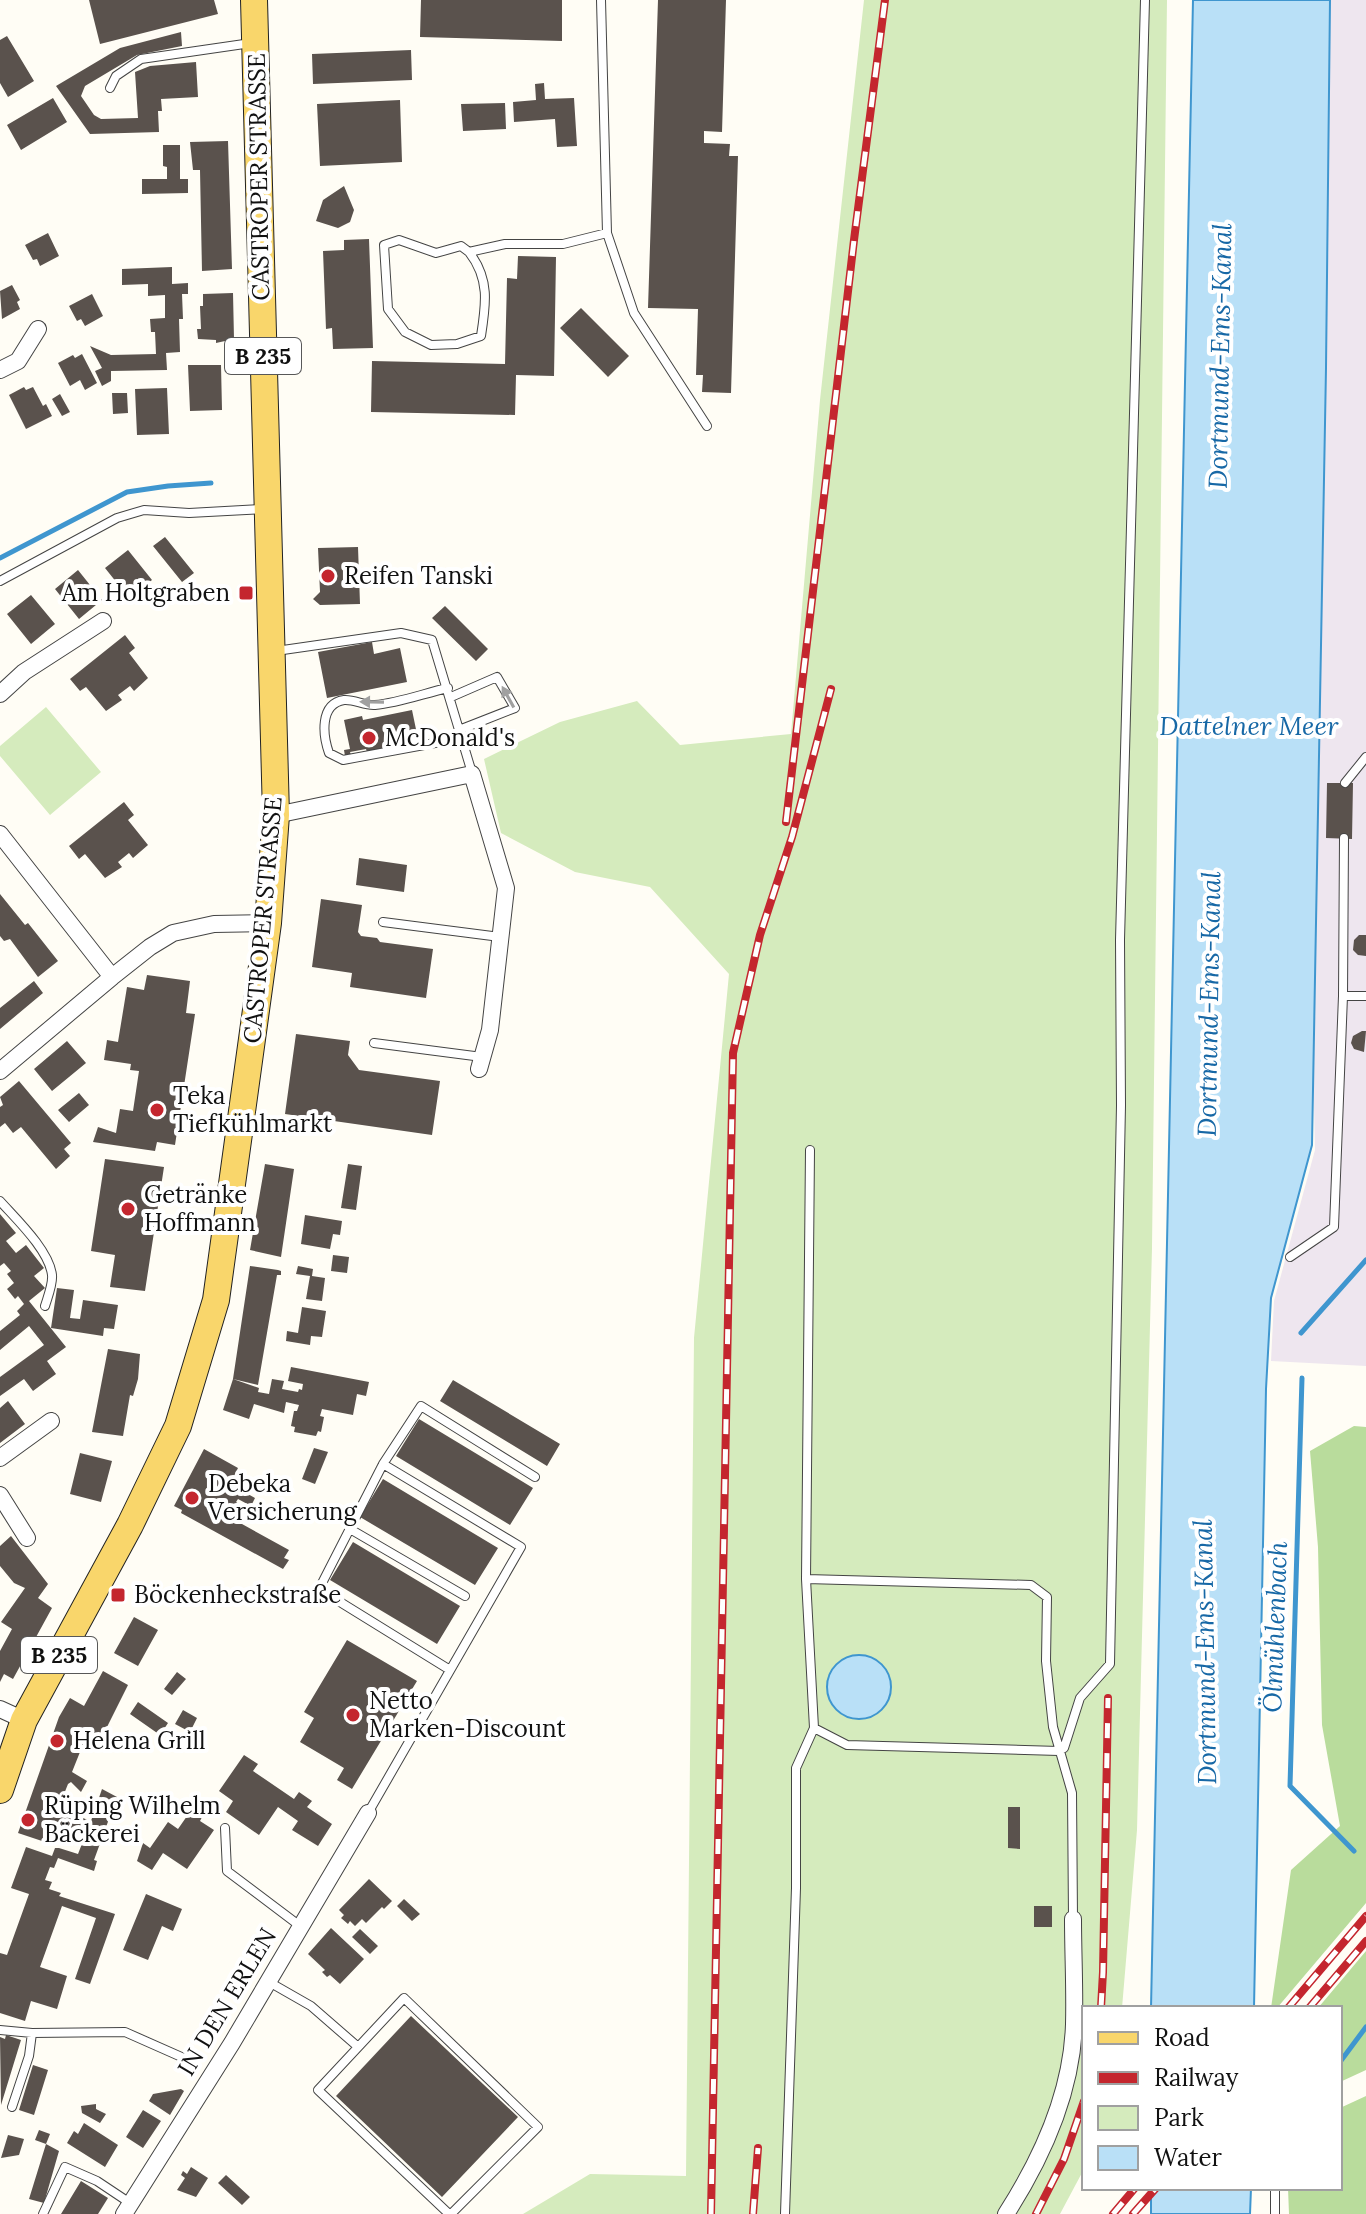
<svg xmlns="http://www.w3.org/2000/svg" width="1366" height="2214" font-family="Lora,serif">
<rect width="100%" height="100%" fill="#fffdf5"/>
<path fill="#eee6ef" d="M1330,0H1366V1366L1271,1361L1274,1301L1315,1150L1313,1062Z"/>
<path fill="#d5ebbd" d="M864,0H1167L1152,1248L1137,1830L1122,2008H1084V2169L1060,2214H523L590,2174L686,2176L694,1338L729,974L650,887L575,872L501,833L484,759L560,722L637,701L680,745L791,734L820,400Z
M46,707L101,772L50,815L0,756V746Z"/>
<path fill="#b9dc9c" d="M1354,1426L1366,1427V1903L1277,2008H1271L1291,1870L1340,1826L1322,1725L1318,1547L1310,1451Z
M1366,1951V2070L1340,2082V2008H1318Z
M1366,2096V2214H1289L1288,2188H1340V2108Z"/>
<path fill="#b9e0f7" stroke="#3f96cf" stroke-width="2" d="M1193,0H1330L1326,368L1312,1145L1271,1298L1266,1389L1254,2008H1151Z
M827 1687a32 32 0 1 1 64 0a32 32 0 1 1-64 0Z
M1151,2188H1251L1250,2214H1151Z"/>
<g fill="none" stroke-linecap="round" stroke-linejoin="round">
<path stroke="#3f96cf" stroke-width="5" d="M0,558L127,492L168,486L211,483
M1301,1333L1366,1260
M1302,1378L1290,1786L1354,1851
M1340,2062L1366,2027"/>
</g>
<path fill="#5a524d" d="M89,0H214L218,14L100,44Z
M421,0H562V41L420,37Z
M658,0H726L722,132L704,131V143L730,144L729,156H738L731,393L702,392L703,375H696L698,309L648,308Z
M181,32L182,46L137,55L85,86L81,96L94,115L101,119L138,118L135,72L150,66L196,62L198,97L161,99L162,111H158L159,132L90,134L56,86L120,48Z
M7,36L34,81L8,97L0,83V40Z
M411,50L412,80L313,84L312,54Z
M544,83L545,99L574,98L577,146L557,147L555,119L514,122L513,102L536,100L535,84Z
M53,98L67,122L21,150L7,125Z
M400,100L402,162L320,166L317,104Z
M505,103L506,129L463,131L461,104Z
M228,141L232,269L202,271L200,170H193L190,142Z
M163,145H180V179H188V193L142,194V179H167V167L163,166Z
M344,186L354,210L350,222L338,228L316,221L323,200Z
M48,233L59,256L40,266L37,259L33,260L25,245Z
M369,239L373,348L333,349L332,328L326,329L323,251L344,250V240Z
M518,256L556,257L554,376L516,375L515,415L371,412L372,361L505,364L507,278L517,279Z
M172,267V284L188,283V294H182L183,319H179L180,352L166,353L167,370L111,371V381L102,386L95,371L102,368L90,346L111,355L156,354L155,332H151L150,319L165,318V295L148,296V284L122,285V269Z
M12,285L20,300L17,302L20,309L2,319L0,291Z
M233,293L234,339L216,343V340L198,339L197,329H201L200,306H203V294Z
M92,294L103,316L85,326L81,319L77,321L69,306Z
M581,308L629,356L608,377L560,328Z
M82,354L97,383L85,390L80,380L70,386L58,363L73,355L75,358Z
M188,365H221L222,410L190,411Z
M24,387L26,390L33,387L43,406L46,404L52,416L26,429L9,395Z
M167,388L169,434L137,435L135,389Z
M112,393H127L128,413L113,414Z
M60,394L70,412L62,416L52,399Z
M165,537L194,573L182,582L153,546Z
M358,547L360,604L320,605L313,599L320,592L318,548Z
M128,550L152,580L129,598L105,568Z
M78,570L102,600L79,619L55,589Z
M31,595L55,624L31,644L7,614Z
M445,606L488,649L476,661L432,618Z
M125,635L135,648L129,653L148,678L134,691L130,686L118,695L122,700L106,711L86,687L80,691L70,679Z
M372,642L374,654L400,648L407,682L327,698L318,652Z
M412,710L418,739L367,752L366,749L350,752L351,755L345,756L344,750L350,749L344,720L362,716L363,720Z
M1327,783H1353L1352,839L1326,838Z
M124,802L134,815L128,820L148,845L133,858L129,853L118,862L122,867L105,878L85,854L79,859L69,846Z
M359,858L407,865L404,892L356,885Z
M0,894L25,925L28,923L58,961L38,977L10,939L4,941L0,936Z
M321,899L362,905L358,932L361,936L377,938L380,942L433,949L426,998L350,987L352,973L312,967Z
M1359,935H1366V956L1358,955L1353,950L1354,940Z
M147,975L190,981L186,1013L195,1014L175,1145L157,1142L155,1151L93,1142L98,1127L116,1133L120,1109L133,1111L139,1071L130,1070L131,1064L104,1060L107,1040L118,1042L127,987L144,990Z
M34,981L43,993L0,1029V1008Z
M1362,1031H1366L1364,1052L1354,1049L1351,1043L1353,1036Z
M296,1034L350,1041L348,1055L359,1070L440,1081L432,1135L285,1114Z
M67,1041L86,1063L52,1091L34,1069Z
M19,1081L71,1143L64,1149L70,1156L56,1169L21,1127L13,1133L5,1123L0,1127V1107L3,1105L0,1097Z
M79,1093L89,1105L69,1122L58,1110Z
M105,1159L164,1167L145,1291L110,1287L115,1255L91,1251Z
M265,1164L294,1169L281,1257L250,1250Z
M348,1164L362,1166L356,1210L341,1208Z
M0,1214L16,1233L6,1241L16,1253L26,1245L44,1268L34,1276L45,1288L29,1301L66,1347L47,1361L56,1374L45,1382L33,1391L24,1379L0,1396V1377L44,1345L29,1326L0,1350V1331L20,1315L17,1311L24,1304L18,1296L15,1299L7,1289L14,1283L7,1274L11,1271L4,1263L0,1266Z
M305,1215L342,1221L340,1235L333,1234L330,1249L301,1244Z
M333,1255L349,1257L347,1273L331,1271Z
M250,1266L278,1270L281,1271V1275H277L258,1385L233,1379L259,1388L258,1392L269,1394L272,1379L284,1381L282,1389L298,1392L299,1389L302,1390L303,1384L288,1381L291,1367L369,1382L366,1396L357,1394L353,1415L322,1409L320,1416L324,1417L321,1432L318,1431L316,1436L294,1432L295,1427L291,1426L294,1411H297L299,1405L286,1402L284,1413L254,1404L249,1419L223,1410L233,1379Z
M298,1266L313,1269L312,1276L325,1278L322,1301L306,1299L310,1276L296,1274Z
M57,1288L74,1290L70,1318L80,1319L83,1300L118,1305L114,1329L104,1328L103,1336L51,1328Z
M302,1307L326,1311L322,1337L311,1336L310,1345L286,1341L287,1331L298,1333Z
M108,1349L140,1354L138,1379L133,1396L130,1395L123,1436L92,1432Z
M453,1380L560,1444L547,1466L440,1401Z
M8,1401L25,1424L0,1443V1408Z
M419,1419L533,1488L510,1525L396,1456Z
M314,1448L328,1452L315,1484L302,1479Z
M204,1449L238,1468L230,1484L255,1498L251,1506L238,1499L236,1502L248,1511L242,1524L289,1550L284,1558L289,1560L283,1569L181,1513L182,1510L174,1506Z
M80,1453L112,1461L101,1502L70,1494Z
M383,1479L498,1548L475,1585L360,1517Z
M11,1536L48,1584L38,1598L52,1608L13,1679L4,1674L0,1682V1651L12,1629L1,1622L25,1588L14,1583L0,1566V1546Z
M353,1542L460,1606L437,1644L330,1580Z
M134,1617L158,1630L138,1666L114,1653Z
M347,1640L417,1681L352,1789L337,1780L344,1768L300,1742L314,1718L304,1712Z
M103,1671L128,1685L101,1739L88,1732L82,1747L83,1750L80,1752L72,1772L87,1781L81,1792L71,1782L68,1784L58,1809L91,1821L102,1789L117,1797L94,1860L97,1861L94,1871L58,1858L54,1868L50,1867L45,1880L52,1882L49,1889L61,1893L59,1896L115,1914L90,1984L75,1979L96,1918L62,1906L40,1967L67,1976L57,2009L31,2001L25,2021L0,2013V1953L7,1955L29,1894L11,1888L26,1847L52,1856L55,1848H59L78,1854L85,1836L55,1827L51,1836L48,1835L45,1842L18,1833L59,1717L70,1698L84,1706Z
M177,1672L186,1679L172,1695L164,1689Z
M138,1702L168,1723L160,1735L130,1714Z
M183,1710L197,1718L190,1732L175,1724Z
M244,1755L258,1764L253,1771L294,1799L299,1792L312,1801L307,1807L332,1824L318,1846L292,1830L298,1821L278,1807L259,1835L226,1812L233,1801L219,1791Z
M194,1806L205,1811L200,1821L214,1830L187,1869L163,1853L152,1870L137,1861L143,1843L150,1848L168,1822L178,1829Z
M1008,1807H1020V1849L1008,1848Z
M369,1879L392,1901L384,1909L382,1907L366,1923L362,1919L355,1926L350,1921L348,1924L341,1918L344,1915L339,1910Z
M146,1894L182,1909L173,1931L162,1926L148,1960L123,1950Z
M404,1899L420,1914L412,1921L397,1906Z
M1034,1906H1052V1927H1034Z
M331,1928L364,1959L340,1984L330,1975L327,1977L322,1972L325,1970L308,1954Z
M360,1929L378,1946L370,1954L352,1937Z
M411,2016L518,2117L442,2197L336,2096Z
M6,2035L21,2040L1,2105L0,2037L5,2039Z
M33,2065L48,2070L34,2115L19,2110Z
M181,2089L184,2091L170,2115L149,2101L153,2094Z
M96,2104V2109L106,2114L100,2123L82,2113L81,2106Z
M143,2110L161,2121L143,2148L126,2137Z
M84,2123L118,2145L105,2167L67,2143L74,2131L78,2134Z
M39,2130L50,2134L46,2144L59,2151L44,2203L29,2199L46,2144L35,2140Z
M8,2135L24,2139L19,2155L1,2158Z
M191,2167L208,2178L196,2197L177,2190L185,2178L181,2175L183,2171L187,2174Z
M226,2175L250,2197L242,2205L218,2183Z
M81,2181L108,2198L98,2214H61Z"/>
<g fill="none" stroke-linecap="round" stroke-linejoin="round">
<g stroke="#444" stroke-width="10">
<path id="service" d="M601,0L607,233L634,313L707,426
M110,88L116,76L141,59L251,43
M469,252C490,279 486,304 481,336L457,344L431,345L405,332L388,309L384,245L399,240L436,253L461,246L469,252L505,244H563L607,233
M0,581L117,518L144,510L189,513L263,509
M276,651L401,633L432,640L472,773
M448,688C425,693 399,703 375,705C365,706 354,699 344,700C319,704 323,736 329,753L343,760L462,738
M451,697L497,677L515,708L459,730
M1345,783L1366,757
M383,922L500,937
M1343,996H1366
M374,1043L482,1057
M810,1150L806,1579L814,1728L847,1745L1059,1751L1064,1748L1080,1698L1110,1664L1121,1105L1120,940L1145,0
M0,1201C16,1219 49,1250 52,1275C53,1284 48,1296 45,1306
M1290,1257L1334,1227L1343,996L1344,838
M383,1464L421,1406L535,1477
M350,1529L465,1596
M806,1579L1031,1585L1047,1597L1046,1661L1053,1727L1072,1793L1073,1919
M368,1813L521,1547L383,1464L319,1589L450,1670
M225,1828L227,1871L300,1926
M269,1982L311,2006L357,2046
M0,2030L32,2033L125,2032L186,2059
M12,2107L29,2056L32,2033
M43,2214L65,2167L97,2181L130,2203
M449,2214L318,2090L404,1998L538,2127L451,2214
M785,2214L796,1888V1768L814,1728
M1275,2214V2188"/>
</g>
<g stroke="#444" stroke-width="18">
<path id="minor" d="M0,370L18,361L38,329
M0,694L24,672L103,621
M276,815L472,774L506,888L490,1030L479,1069
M0,834L112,977
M0,1071L112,977L150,947L173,933L214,924L268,923
M0,1458L51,1421
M0,1495L27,1538
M0,1709L24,1720
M124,2214L232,2043L368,1813
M1006,2214C1042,2158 1072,2092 1074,2024C1075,1989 1073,1954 1073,1919"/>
</g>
<g stroke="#222" stroke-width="28">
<path id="primary" d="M0,1790L24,1720L130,1525L178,1426L216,1300L268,923L276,815L254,0"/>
</g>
<use href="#service" stroke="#fff" stroke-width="8"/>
<use href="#minor" stroke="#fff" stroke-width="16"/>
<use href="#primary" stroke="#f9d66b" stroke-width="26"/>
<g stroke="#c4262e" stroke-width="8">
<path id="rail" d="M786,822L854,240L885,0
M1101,2008L1103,1972L1108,1698
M1288,2008L1366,1916
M1309,2008L1366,1941
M711,2214L733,1053L760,935L792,837L831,689
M753,2214L758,2148
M1036,2214L1064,2159L1084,2101
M1113,2214L1135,2188
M1133,2214L1156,2188"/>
</g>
<use href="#rail" stroke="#fff" stroke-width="5" stroke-dasharray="15" stroke-linecap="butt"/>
</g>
<defs><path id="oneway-solid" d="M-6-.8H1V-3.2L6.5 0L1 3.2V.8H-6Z" transform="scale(2)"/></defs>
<g fill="#a0a0a0">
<use href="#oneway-solid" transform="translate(508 697) rotate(-119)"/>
<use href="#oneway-solid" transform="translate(372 702) rotate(-179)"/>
</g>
<g fill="#c4262e" stroke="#fff" stroke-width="3">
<circle cx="328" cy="576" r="8"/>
<rect x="238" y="585" width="16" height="16" rx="4"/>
<circle cx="369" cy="738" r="8"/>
<circle cx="157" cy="1110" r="8"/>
<circle cx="128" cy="1209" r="8"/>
<circle cx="192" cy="1498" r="8"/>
<rect x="110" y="1587" width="16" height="16" rx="4"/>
<circle cx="353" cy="1715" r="8"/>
<circle cx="57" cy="1741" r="8"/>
<circle cx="28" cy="1820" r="8"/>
</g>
<g text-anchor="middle" stroke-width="8" stroke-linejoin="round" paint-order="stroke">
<g fill="#fff" stroke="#585858" stroke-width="2">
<rect x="225" y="338" width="76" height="36" rx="6"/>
<rect x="21" y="1637" width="76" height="36" rx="6"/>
</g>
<g font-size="22" font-weight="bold" fill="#111">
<text x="263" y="364">B 235</text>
<text x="59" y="1663">B 235</text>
</g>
<g font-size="24" fill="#111" stroke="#fff">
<text transform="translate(259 177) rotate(-91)" y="8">CASTROPER STRASSE</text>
<text transform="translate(263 920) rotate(-85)" y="8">CASTROPER STRASSE</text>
<text transform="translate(227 2002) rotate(-59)" y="8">IN DEN ERLEN</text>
</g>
<g font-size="24" fill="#111" stroke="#fff" text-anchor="start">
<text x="344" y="584">Reifen Tanski</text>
<text x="230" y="601" text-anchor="end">Am Holtgraben</text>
<text x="385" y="746">McDonald's</text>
<text x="173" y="1104">Teka<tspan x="173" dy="28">Tiefkühlmarkt</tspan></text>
<text x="144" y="1203">Getränke<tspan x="144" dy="28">Hoffmann</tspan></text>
<text x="208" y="1492">Debeka<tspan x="208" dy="28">Versicherung</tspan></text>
<text x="134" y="1603">Böckenheckstraße</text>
<text x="369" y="1709">Netto<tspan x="369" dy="28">Marken-Discount</tspan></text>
<text x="73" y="1749">Helena Grill</text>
<text x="44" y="1814">Rüping Wilhelm<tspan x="44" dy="28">Bäckerei</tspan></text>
</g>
<g font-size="26" font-style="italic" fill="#1768a6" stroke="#fff">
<text transform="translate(1220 356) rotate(-89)" y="9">Dortmund-Ems-Kanal</text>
<text x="1249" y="735">Dattelner Meer</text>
<text transform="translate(1209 1004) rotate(-89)" y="9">Dortmund-Ems-Kanal</text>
<text transform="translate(1275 1627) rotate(-88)" y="9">Ölmühlenbach</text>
<text transform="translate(1205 1652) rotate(-91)" y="9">Dortmund-Ems-Kanal</text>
</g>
</g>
<rect x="1082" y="2006" width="260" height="184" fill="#ffffff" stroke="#a0a0a0" stroke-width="2"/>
<rect x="1098" y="2032" width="40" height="12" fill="#f9d66b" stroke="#a0a0a0" stroke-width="2"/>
<text x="1154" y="2046" font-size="24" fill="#111111">Road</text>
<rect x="1098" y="2072" width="40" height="12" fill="#c4262e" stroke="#a0a0a0" stroke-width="2"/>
<text x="1154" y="2086" font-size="24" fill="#111111">Railway</text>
<rect x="1098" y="2106" width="40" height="24" fill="#d5ebbd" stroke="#a0a0a0" stroke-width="2"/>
<text x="1154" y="2126" font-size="24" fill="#111111">Park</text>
<rect x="1098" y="2146" width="40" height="24" fill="#b9e0f7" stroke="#a0a0a0" stroke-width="2"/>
<text x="1154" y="2166" font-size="24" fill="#111111">Water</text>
</svg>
